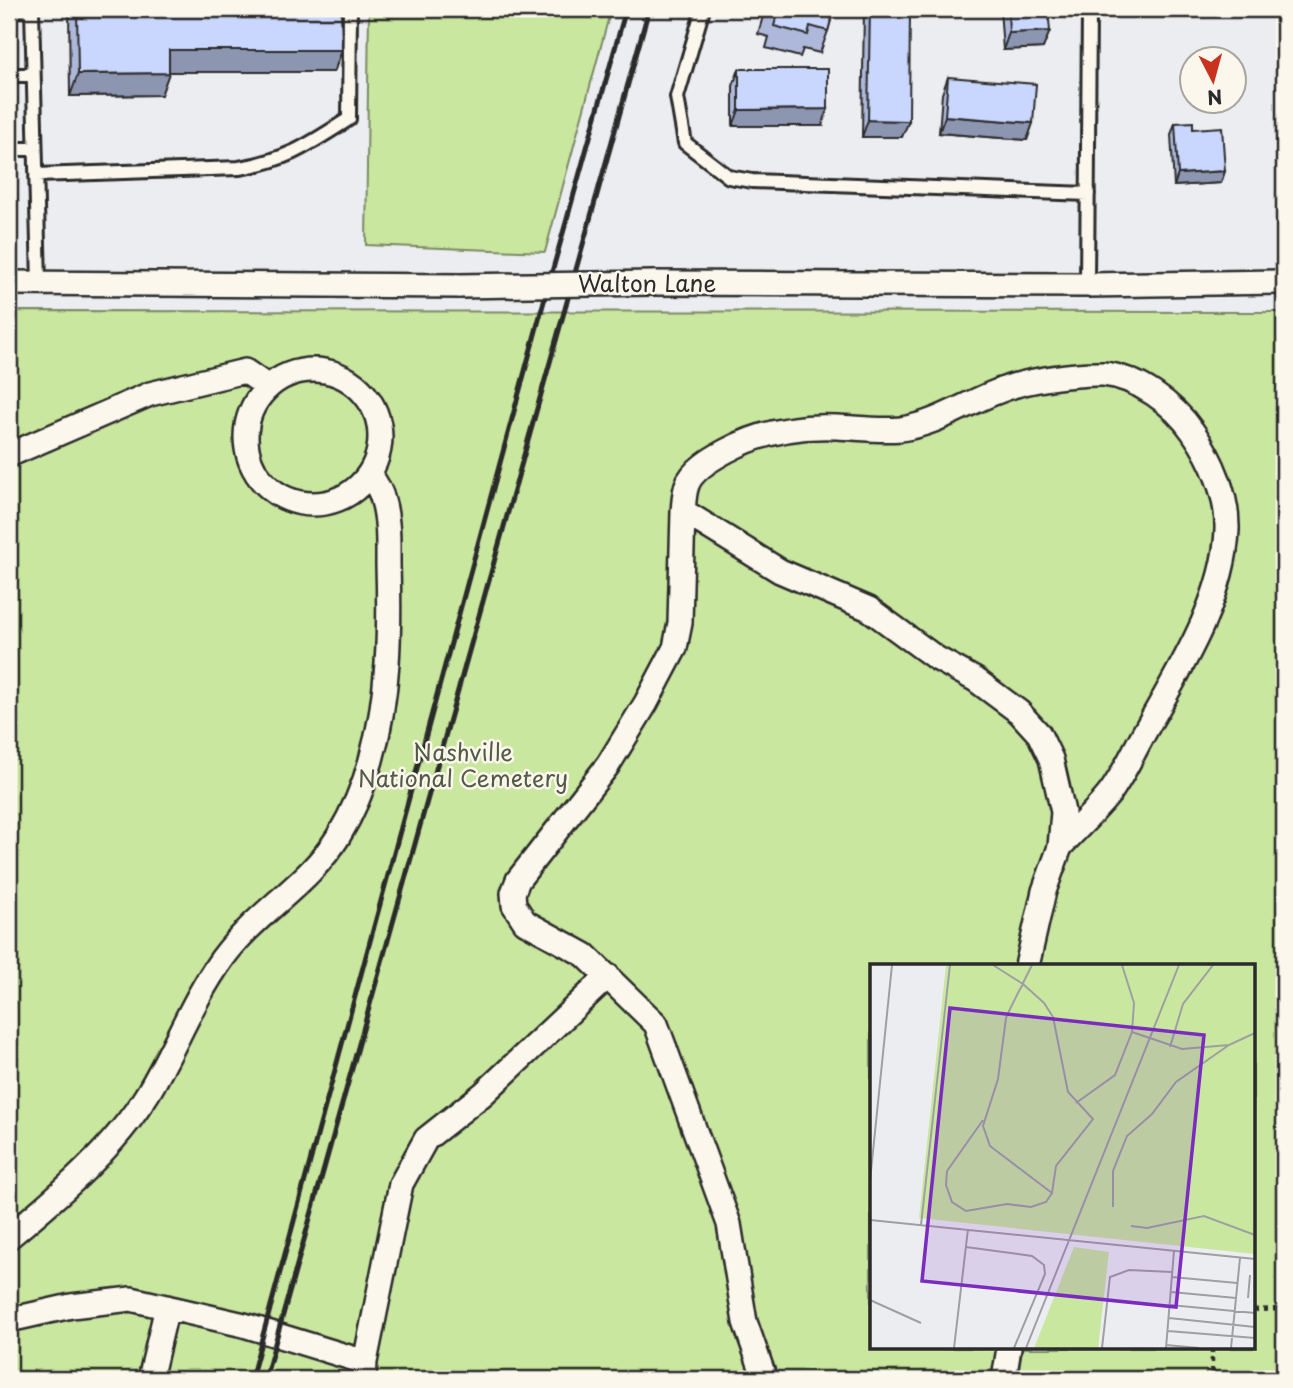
<svg xmlns="http://www.w3.org/2000/svg" width="1293" height="1388" font-family="'Playpen Sans',sans-serif">
<rect width="100%" height="100%" fill="#ecedf1"/>
<filter id="ink" filterUnits="userSpaceOnUse"><feTurbulence type="fractalNoise" baseFrequency=".0143" numOctaves="2"/><feDisplacementMap in="SourceGraphic" scale="14" xChannelSelector="R" yChannelSelector="G"/><feConvolveMatrix kernelMatrix="1 2 1 2 8 2 1 2 1" color-interpolation-filters="sRGB"/></filter>
<g filter="url(#ink)">
<path fill="#c9e79f" stroke="#7a8965" stroke-width="2" fill-rule="evenodd" d="M369,9H611L545,252L366,245Z
M9,311L1284,312V1379H9ZM871,966H1253V1348H871Z"/>
<g fill="none" stroke-linecap="round" stroke-linejoin="round">
<g stroke="#2b2b2b" stroke-width="18">
<path id="service" d="M32,9L39,283
M703,9L677,97L685,143L729,177L752,181L1088,194
M9,10L32,9
M9,75H33
M9,149H35
M37,175L239,168C288,160 308,145 349,119L350,9
M1087,285L1089,9"/>
</g>
<g stroke="#2b2b2b" stroke-width="28">
<path id="minor" d="M9,283L460,286
M653,283L1087,285L1284,282
M246 437a67 67 0 1 1 134 0a67 67 0 1 1-134 0Z
M9,455L150,394L245,371L268,387
M683,511C684,503 684,493 687,485C692,470 713,458 726,451C761,432 798,425 837,427C859,428 879,431 901,429C938,424 969,401 1004,389C1028,380 1076,373 1103,374C1137,377 1174,404 1193,432C1212,459 1228,496 1227,530C1224,601 1178,672 1144,733C1133,753 1123,775 1110,793C1095,812 1076,829 1060,847
M9,1237C59,1195 113,1150 148,1093C174,1050 192,1001 222,959C255,913 308,885 338,837C352,814 364,786 371,760C389,697 390,630 388,565C388,542 389,519 382,497C380,489 374,481 370,474
M9,1320L71,1306L131,1299L244,1325L365,1362L364,1379
M365,1362L401,1184L426,1139L483,1094L608,976
M150,1379L167,1307
M765,1379L745,1322L729,1224L656,1024L585,955L525,922L514,905L513,893L518,880L608,765L646,703L675,648L680,623L683,511L780,571L869,609L936,658L976,680L1019,712L1039,734L1051,759L1063,812L1060,847L1044,891L1027,966
M1004,1379L1009,1348"/>
</g>
<path stroke="#2b2b2b" stroke-width="4.5" stroke-dasharray="5 5" stroke-linecap="butt" d="M1253,1310L1284,1309
M1212,1348V1379"/>
<use href="#service" stroke="#fbf7ec" stroke-width="12"/>
<use href="#minor" stroke="#fbf7ec" stroke-width="23"/>
<path stroke="#2b2b2b" stroke-width="5" d="M251,1379L547,290L626,9
M265,1379L649,9"/>
<g stroke="#2b2b2b" stroke-width="28" stroke-linecap="butt">
<path id="minor-bridge" d="M460,286L653,283"/>
</g>
<use href="#minor-bridge" stroke="#fbf7ec" stroke-width="23"/>
</g>
<path fill="#adb8da" stroke="#2b2b2b" stroke-width="2" d="M69,9H341L342,50L334,72H169L161,95L70,96Z
M765,9H834L828,31L820,53L803,49L800,57L766,48L769,37L758,34Z
M864,9H910L902,137H862Z
M1000,9H1048L1043,48L1003,50Z
M739,69L822,126H733V86Z
M948,77L1033,123L1027,140L939,133L942,94Z
M1175,123L1193,129L1225,171L1221,183L1174,186L1171,135Z"/>
<path fill="#8d96b1" stroke="#2b2b2b" stroke-width="2" d="M1050,31L1043,48L1003,50L1009,33Z
M169,50H342L334,72H161Z
M169,73L161,95L70,96L78,74Z
M828,109L822,126H733L739,110Z
M945,116L1033,123L1027,140L939,133Z
M868,120L909,121L902,137H862Z
M1225,171L1221,183L1174,186L1178,174Z"/>
<path fill="#c9d6fd" stroke="#2b2b2b" stroke-width="2" d="M77,9H341L342,50H169V73L78,74Z
M767,9H834L828,31L810,26L808,35L774,26L777,15L766,12Z
M870,9H910L909,121L868,120Z
M1008,9H1048L1050,31L1009,33Z
M739,69H828V109L739,110Z
M948,77L1036,84L1033,123L945,116Z
M1193,122V129L1222,127L1225,171L1178,174L1175,123Z"/>
</g>
<g text-anchor="middle" stroke-width="5" stroke-linejoin="round" paint-order="stroke">
<g font-size="23" fill="#2b2b2b" stroke="#fbf7ec">
<text x="647" y="292">Walton Lane</text>
</g>
<g font-size="23" fill="#525a48" stroke="#fbf7ec">
<text x="463" y="761">Nashville<tspan x="463" dy="26">National Cemetery</tspan></text>
</g>
</g>
<g transform="translate(870 964)">
<rect width="385" height="385" fill="#ecedf1"/>
<path d="M76,1H385V290L49,254ZM204,283L239,288L228,384H164Z" fill="#c9e79f"/>
<path fill="none" stroke="#9f9fa2" stroke-width="2" d="M123,1L153,20L174,39L183,53L198,128L223,155L186,202L182,229L120,182L113,162L128,115L136,54L140,45L149,27L153,20L154,17L162,1M252,1L264,39L262,68L312,85L359,81L385,69M300,83L313,40L343,1M206,139L245,111L262,68M113,156L77,207L76,221L82,238L96,247L137,240L161,243L176,238L182,229M0,217L22,1M243,243V207L257,172L282,150L306,118L359,81M0,256L385,295M51,261L80,1M261,262L277,264L334,252L385,271M96,283L162,292L174,301L175,310L144,384M302,313L367,319M301,328L366,334M378,334L380,311M0,336L51,359M300,341L385,349M299,354L385,363M298,367L385,374M296,381L329,384M84,384L98,265M156,384L309,1M232,384L240,313L259,306L302,308M296,384L304,287M361,384L370,294"/>
<path fill="#7b2cbf" fill-opacity="0.15" stroke="#7b2cbf" stroke-width="3.5" d="M80,44L334,71L306,343L52,317Z"/>
<rect width="385" height="385" fill="none" stroke="#2b2b2b" stroke-width="3.5"/>
</g>
<rect width="1293" height="1388" fill="none" stroke="#fbf7ec" stroke-width="35"/>
<rect x="18" y="18" width="1258" height="1353" fill="none" stroke="#2b2b2b" stroke-width="2.5" filter="url(#ink)"/>
<g transform="translate(1213 80) rotate(174)"><circle r="33" fill="#fbf7ec" stroke="#a8a59f" stroke-width="2"/>
<path d="M0-5L12 26L0 18L-12 26Z" fill="#c8321e"/>
<text y="-10" font-size="19" font-weight="bold" text-anchor="middle" fill="#2b2b2b">N</text>
</g>
</svg>
